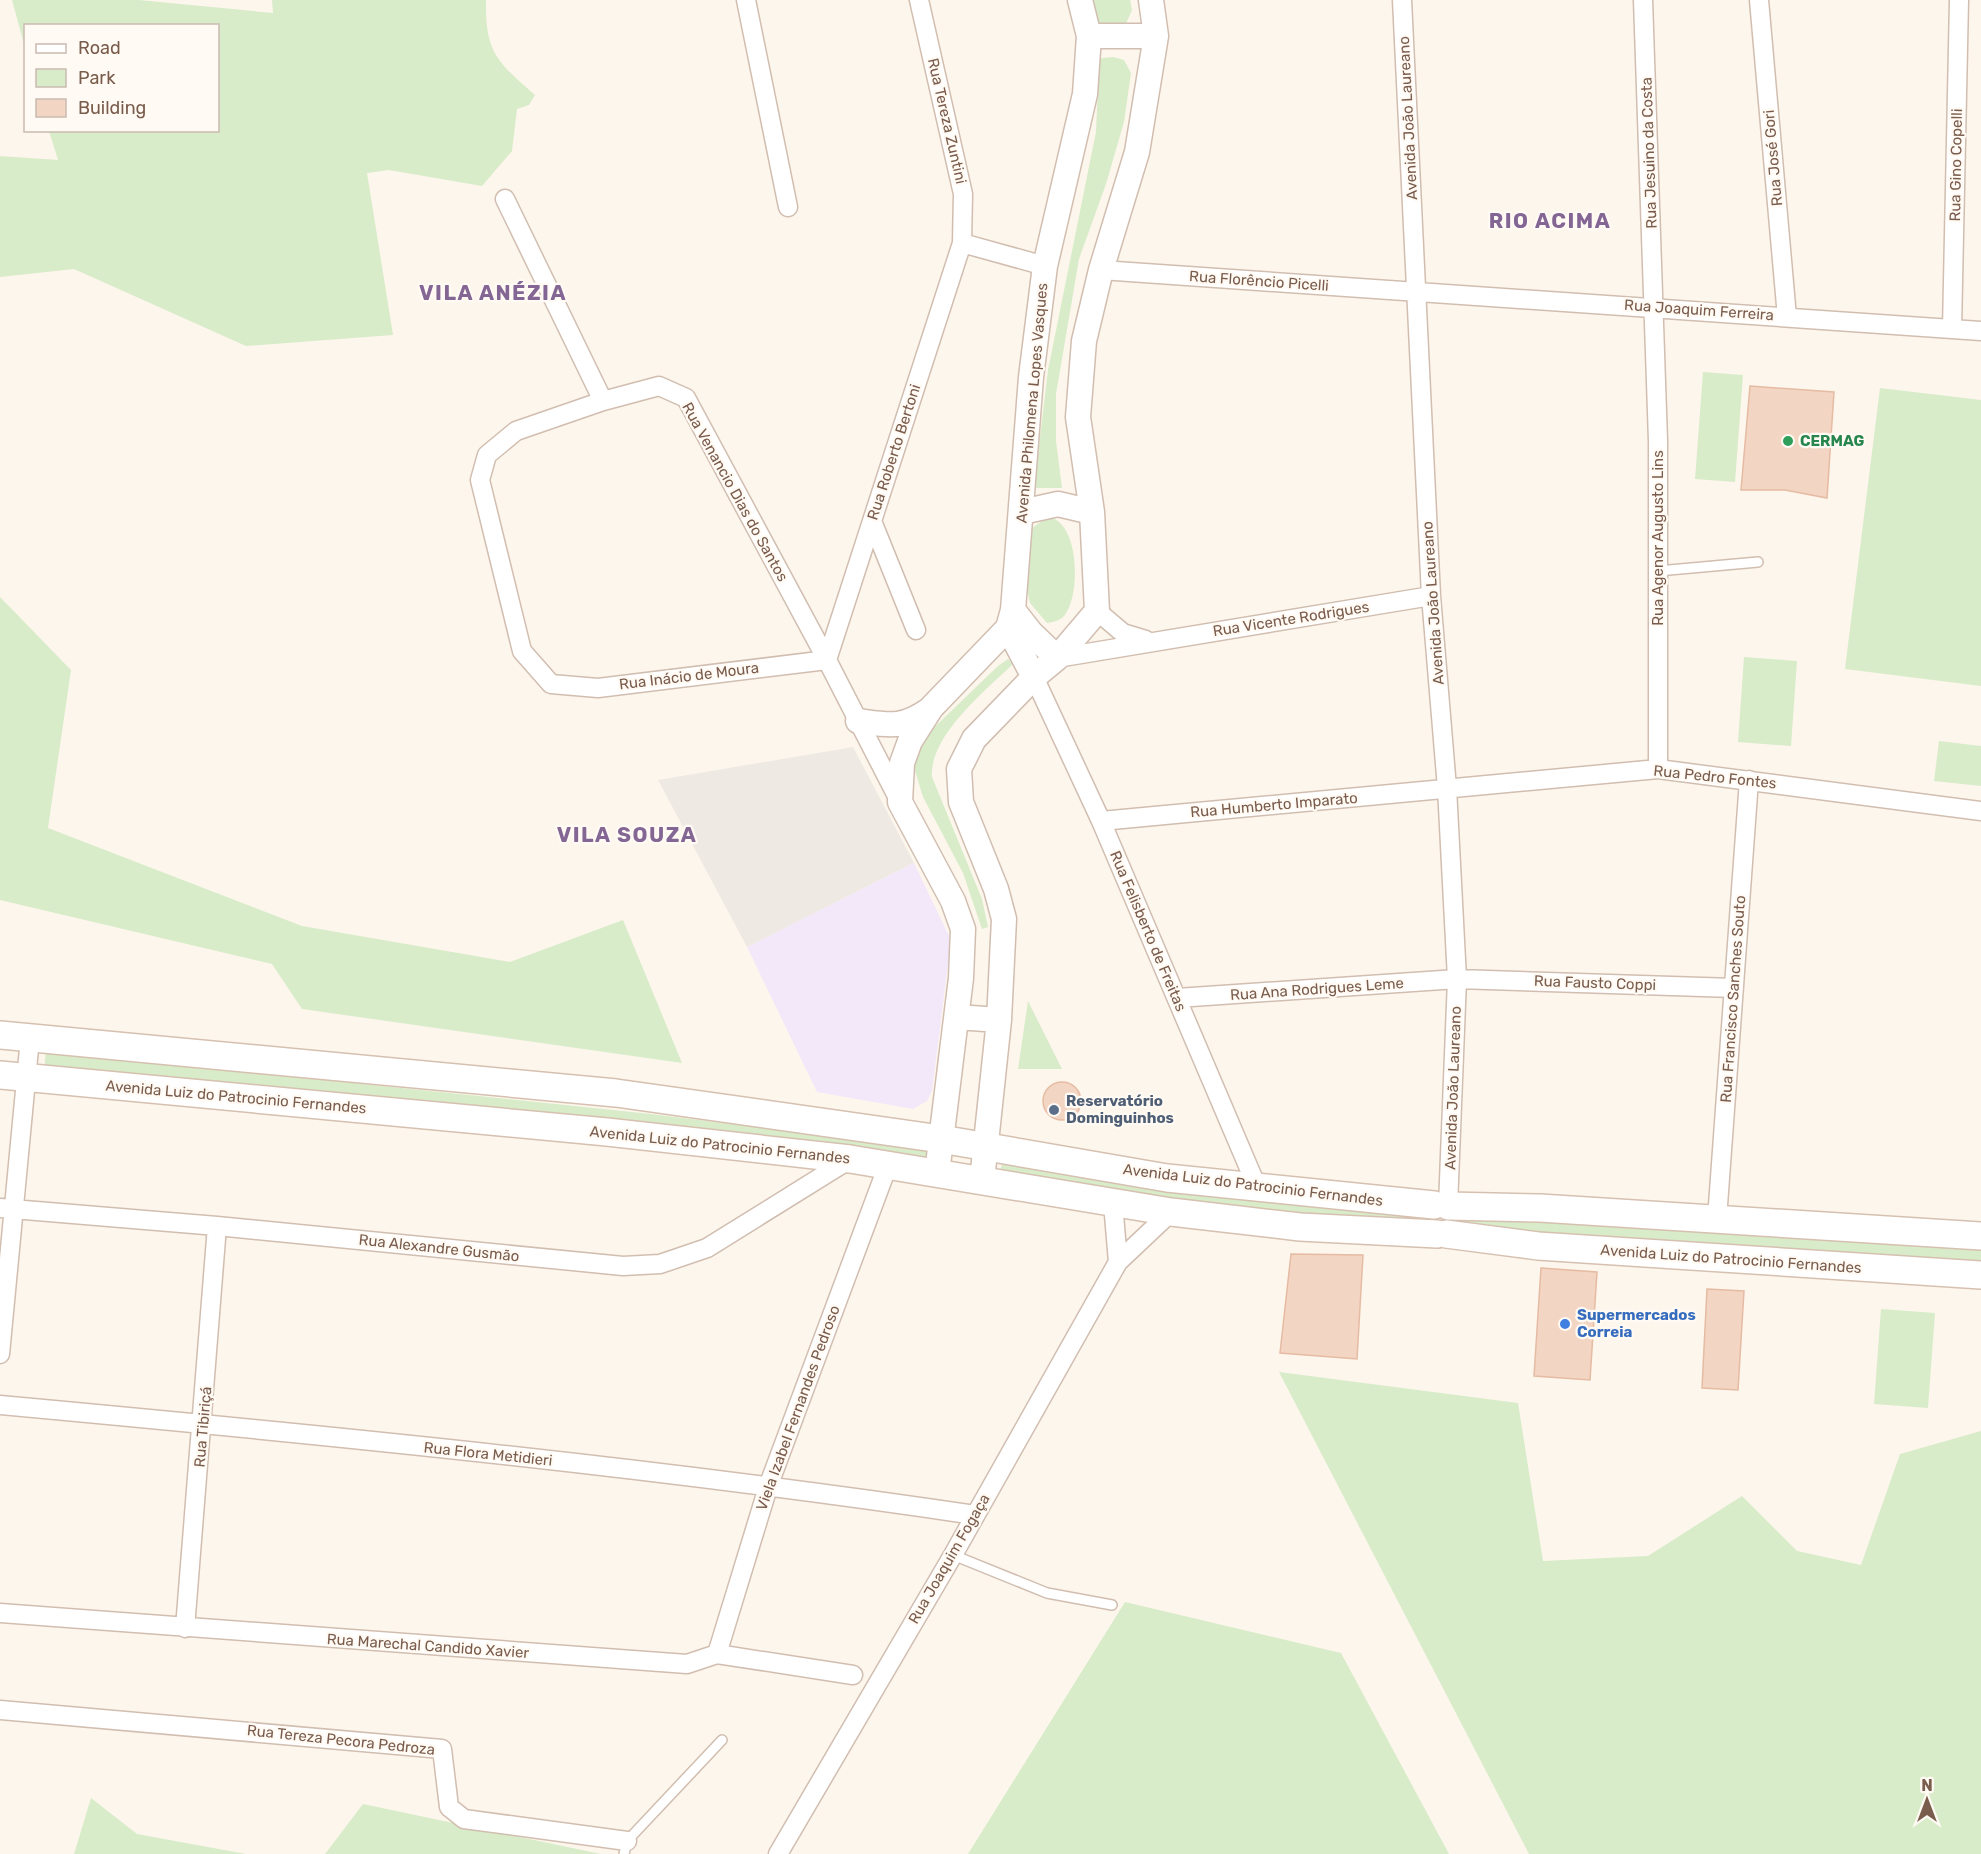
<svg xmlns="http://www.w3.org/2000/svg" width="1981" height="1854" font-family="Rubik,sans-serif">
<rect width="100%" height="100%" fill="#fdf6ec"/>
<path fill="#efe9e4" d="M853,747L914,863L747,947L658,780Z"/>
<path fill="#f3e8fa" d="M914,863L951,940L932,1091L927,1101L913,1109L817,1092L747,947Z"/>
<path fill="#d8ecc9" d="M12,0H139L273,13L272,0H486C485,52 497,62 535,95L529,105L517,109L512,151L482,186L389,170L367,173L393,335L246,346L74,269L0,277V156L58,160L49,131L218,130V26H26L25,48Z
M1094,0H1130L1132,10L1125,26H1098Z
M1113,57L1124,60L1131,73L1124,122L1106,184L1079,259L1056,394V441L1062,488H1034L1048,370L1096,132L1099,62L1102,58Z
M1703,372L1743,375L1735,482L1695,479Z
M1880,388L1981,400V686L1845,669Z
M1048,517C1080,521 1081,597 1064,616C1059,621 1053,622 1047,623L1030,603L1026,584L1032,528Z
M0,597L71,670L48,828L302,926L510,962L623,920L682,1063L302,1009L272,964L0,900Z
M1744,657L1797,661L1791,746L1738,742Z
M1008,659L1013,664C985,691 929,736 932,777L982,899L988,927L982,929L963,873L923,797L912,761L920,741L998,666Z
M1939,741L1981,746V786L1934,781Z
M1028,1001L1062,1069H1018Z
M46,1051L651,1114L934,1149L932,1167L44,1070Z
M1007,1164L1152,1189L1257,1201L1418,1213L1421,1218L1418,1222L1164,1204L1000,1170L1002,1165Z
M1471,1218L1981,1250V1262L1471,1228L1467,1222Z
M1881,1309L1935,1313L1928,1408L1874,1404Z
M1279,1372L1518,1403L1543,1561L1648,1556L1742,1496L1797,1551L1861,1565L1900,1454L1981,1431V1854H1529Z
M1125,1602L1341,1653L1449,1854H968Z
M91,1798L137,1834L246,1854H74Z
M363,1804L601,1854H325Z"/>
<path fill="#f3d5c3" stroke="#e6bba3" stroke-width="1.5" d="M1750,386L1834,392L1827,498L1785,490H1741Z
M1043 1101a19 19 0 1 1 38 0a19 19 0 1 1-38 0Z
M1291,1254L1363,1255L1357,1359L1280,1353Z
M1541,1268L1597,1272L1590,1380L1534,1376Z
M1707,1289L1744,1291L1738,1390L1702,1388Z"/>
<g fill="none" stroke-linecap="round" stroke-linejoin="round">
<g stroke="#d1beb0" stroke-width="12">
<path id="service" d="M1658,571L1758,562
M953,1555L1047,1593L1112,1605
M624,1854L627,1841L722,1740"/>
</g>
<g stroke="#d1beb0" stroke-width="21">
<path id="minor" d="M746,0L788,207
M1402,0L1431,596L1447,788L1457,979L1448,1206
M1643,0L1658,441V769
M1759,0L1787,317
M505,199L603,401
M962,243L1045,266
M1101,270L1981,331
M1952,329L1959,0
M872,521L916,630
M1097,611L1123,633L1146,640
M1057,658L1431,596
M1034,677L1101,821L1257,1187
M900,802L827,660L686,398L659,386L603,401L516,431L487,455L480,480L522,651L551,684L598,688L827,660L962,243L963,194L919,0
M1101,821L1658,769L1981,811
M1177,998L1457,979L1734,988
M1113,1203L1118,1262
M0,1208L217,1226L623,1266L660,1264L707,1248L850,1159
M1717,1219L1749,780
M0,1354L30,1038
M0,1405C326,1435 651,1467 975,1515
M0,1613L687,1664L717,1654L853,1675
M185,1628L217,1226
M717,1654L769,1484L888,1165
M0,1710L442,1749L449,1807L464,1819L627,1841
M778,1854L953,1555L1118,1262L1171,1212"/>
</g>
<g stroke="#d1beb0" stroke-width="27">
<path id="tertiary" d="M1089,36H1156
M1022,512L1058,504L1092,512
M1013,610L1031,633L1057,658
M1008,628L1034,677
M858,721C889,725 902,729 929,710
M957,1017L999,1020
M937,1173L961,978L963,929L953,901L900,802L902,763L910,741L931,708L1008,628L1013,610L1031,377L1045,266L1085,94L1089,36L1080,0
M982,1180L999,1020L1004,919L996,889L961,802L959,769L974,739L1034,677L1057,658L1097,611L1092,512L1078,417L1084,341L1101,270L1137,152L1156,36L1151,0"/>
</g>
<g stroke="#d6c0b0" stroke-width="30">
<path id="secondary" d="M0,1035L616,1093L941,1139L1167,1178L1434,1205
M0,1075L607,1132L850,1159L1171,1212L1300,1227L1437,1234
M1448,1206L1540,1208L1981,1236
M1446,1234L1538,1246L1981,1275"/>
</g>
<use href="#service" stroke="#fff" stroke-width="9"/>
<use href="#minor" stroke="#fff" stroke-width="18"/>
<use href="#tertiary" stroke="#fff" stroke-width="24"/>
<use href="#secondary" stroke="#fff" stroke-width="27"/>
</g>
<circle fill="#2e9e5b" stroke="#fffaf3" stroke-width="2" cx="1788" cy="441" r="6"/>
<circle fill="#5c6f8a" stroke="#fffaf3" stroke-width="2" cx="1054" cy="1110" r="6"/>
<circle fill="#3f7fe0" stroke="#fffaf3" stroke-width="2" cx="1565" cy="1324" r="6"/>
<g text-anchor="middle" stroke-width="4.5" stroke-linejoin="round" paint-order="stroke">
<g font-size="15" fill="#7a5c4d" stroke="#fffaf3">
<text transform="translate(1408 118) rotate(-93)" y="5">Avenida João Laureano</text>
<text transform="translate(947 121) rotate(77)" y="5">Rua Tereza Zuntini</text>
<text transform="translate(1649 153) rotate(-92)" y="5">Rua Jesuino da Costa</text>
<text transform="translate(1773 158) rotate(-95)" y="5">Rua José Gori</text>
<text transform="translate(1956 165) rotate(-89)" y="5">Rua Gino Copelli</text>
<text transform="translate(1259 281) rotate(4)" y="5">Rua Florêncio Picelli</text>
<text transform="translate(1699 310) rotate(4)" y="5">Rua Joaquim Ferreira</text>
<text transform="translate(1032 403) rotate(-85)" y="5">Avenida Philomena Lopes Vasques</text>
<text transform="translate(894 452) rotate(-72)" y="5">Rua Roberto Bertoni</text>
<text transform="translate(735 492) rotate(61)" y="5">Rua Venancio Dias do Santos</text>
<text transform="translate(1658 538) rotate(-90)" y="5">Rua Agenor Augusto Lins</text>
<text transform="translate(1433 603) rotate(-94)" y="5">Avenida João Laureano</text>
<text transform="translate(1291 619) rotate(-9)" y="5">Rua Vicente Rodrigues</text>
<text transform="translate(689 676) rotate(-7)" y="5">Rua Inácio de Moura</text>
<text transform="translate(1715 777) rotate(6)" y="5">Rua Pedro Fontes</text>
<text transform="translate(1274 805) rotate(-5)" y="5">Rua Humberto Imparato</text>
<text transform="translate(1148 931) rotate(67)" y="5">Rua Felisberto de Freitas</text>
<text transform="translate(1595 983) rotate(2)" y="5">Rua Fausto Coppi</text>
<text transform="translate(1317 989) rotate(-4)" y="5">Rua Ana Rodrigues Leme</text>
<text transform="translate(1733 999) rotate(-86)" y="5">Rua Francisco Sanches Souto</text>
<text transform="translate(1453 1088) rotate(-88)" y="5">Avenida João Laureano</text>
<text transform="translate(236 1097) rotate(5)" y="5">Avenida Luiz do Patrocinio Fernandes</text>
<text transform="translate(720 1145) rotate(6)" y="5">Avenida Luiz do Patrocinio Fernandes</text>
<text transform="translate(1253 1185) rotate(7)" y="5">Avenida Luiz do Patrocinio Fernandes</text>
<text transform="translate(439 1248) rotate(6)" y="5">Rua Alexandre Gusmão</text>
<text transform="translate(1731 1259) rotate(4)" y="5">Avenida Luiz do Patrocinio Fernandes</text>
<text transform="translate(798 1408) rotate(-70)" y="5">Viela Izabel Fernandes Pedroso</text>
<text transform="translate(203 1427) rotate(-85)" y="5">Rua Tibiriçá</text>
<text transform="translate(488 1454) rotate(6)" y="5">Rua Flora Metidieri</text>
<text transform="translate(949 1559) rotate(-60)" y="5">Rua Joaquim Fogaça</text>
<text transform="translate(428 1646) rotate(4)" y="5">Rua Marechal Candido Xavier</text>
<text transform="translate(341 1740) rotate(6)" y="5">Rua Tereza Pecora Pedroza</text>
</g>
<g font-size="15" font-weight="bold" fill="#27864d" stroke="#fffaf3" text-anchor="start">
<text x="1800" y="446">CERMAG</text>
</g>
<g font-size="15" font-weight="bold" fill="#4e5e75" stroke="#fffaf3" text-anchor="start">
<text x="1066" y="1106">Reservatório<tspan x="1066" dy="17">Dominguinhos</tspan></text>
</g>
<g font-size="15" font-weight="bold" fill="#366cbe" stroke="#fffaf3" text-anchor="start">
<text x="1577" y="1320">Supermercados<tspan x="1577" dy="17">Correia</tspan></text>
</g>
<g font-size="21" font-weight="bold" letter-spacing="1.5" fill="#846695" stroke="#fffaf3">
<text x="1550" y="228">RIO ACIMA</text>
<text x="493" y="300">VILA ANÉZIA</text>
<text x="627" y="842">VILA SOUZA</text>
</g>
</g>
<rect x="24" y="24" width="195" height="108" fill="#fffaf3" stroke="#cabbb1" stroke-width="1.5"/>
<rect x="36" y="44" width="30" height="9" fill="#ffffff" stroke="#cabbb1" stroke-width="1.5"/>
<text x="78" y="54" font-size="18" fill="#7a5c4d">Road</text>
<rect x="36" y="69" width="30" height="18" fill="#d8ecc9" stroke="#cabbb1" stroke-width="1.5"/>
<text x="78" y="84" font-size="18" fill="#7a5c4d">Park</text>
<rect x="36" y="99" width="30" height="18" fill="#f3d5c3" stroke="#cabbb1" stroke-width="1.5"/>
<text x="78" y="114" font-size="18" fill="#7a5c4d">Building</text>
<g transform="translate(1927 1800)" stroke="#fffaf3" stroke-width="4.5" paint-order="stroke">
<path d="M0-4.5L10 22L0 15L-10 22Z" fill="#7a5c4d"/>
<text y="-9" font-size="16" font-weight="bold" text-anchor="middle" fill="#7a5c4d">N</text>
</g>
</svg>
